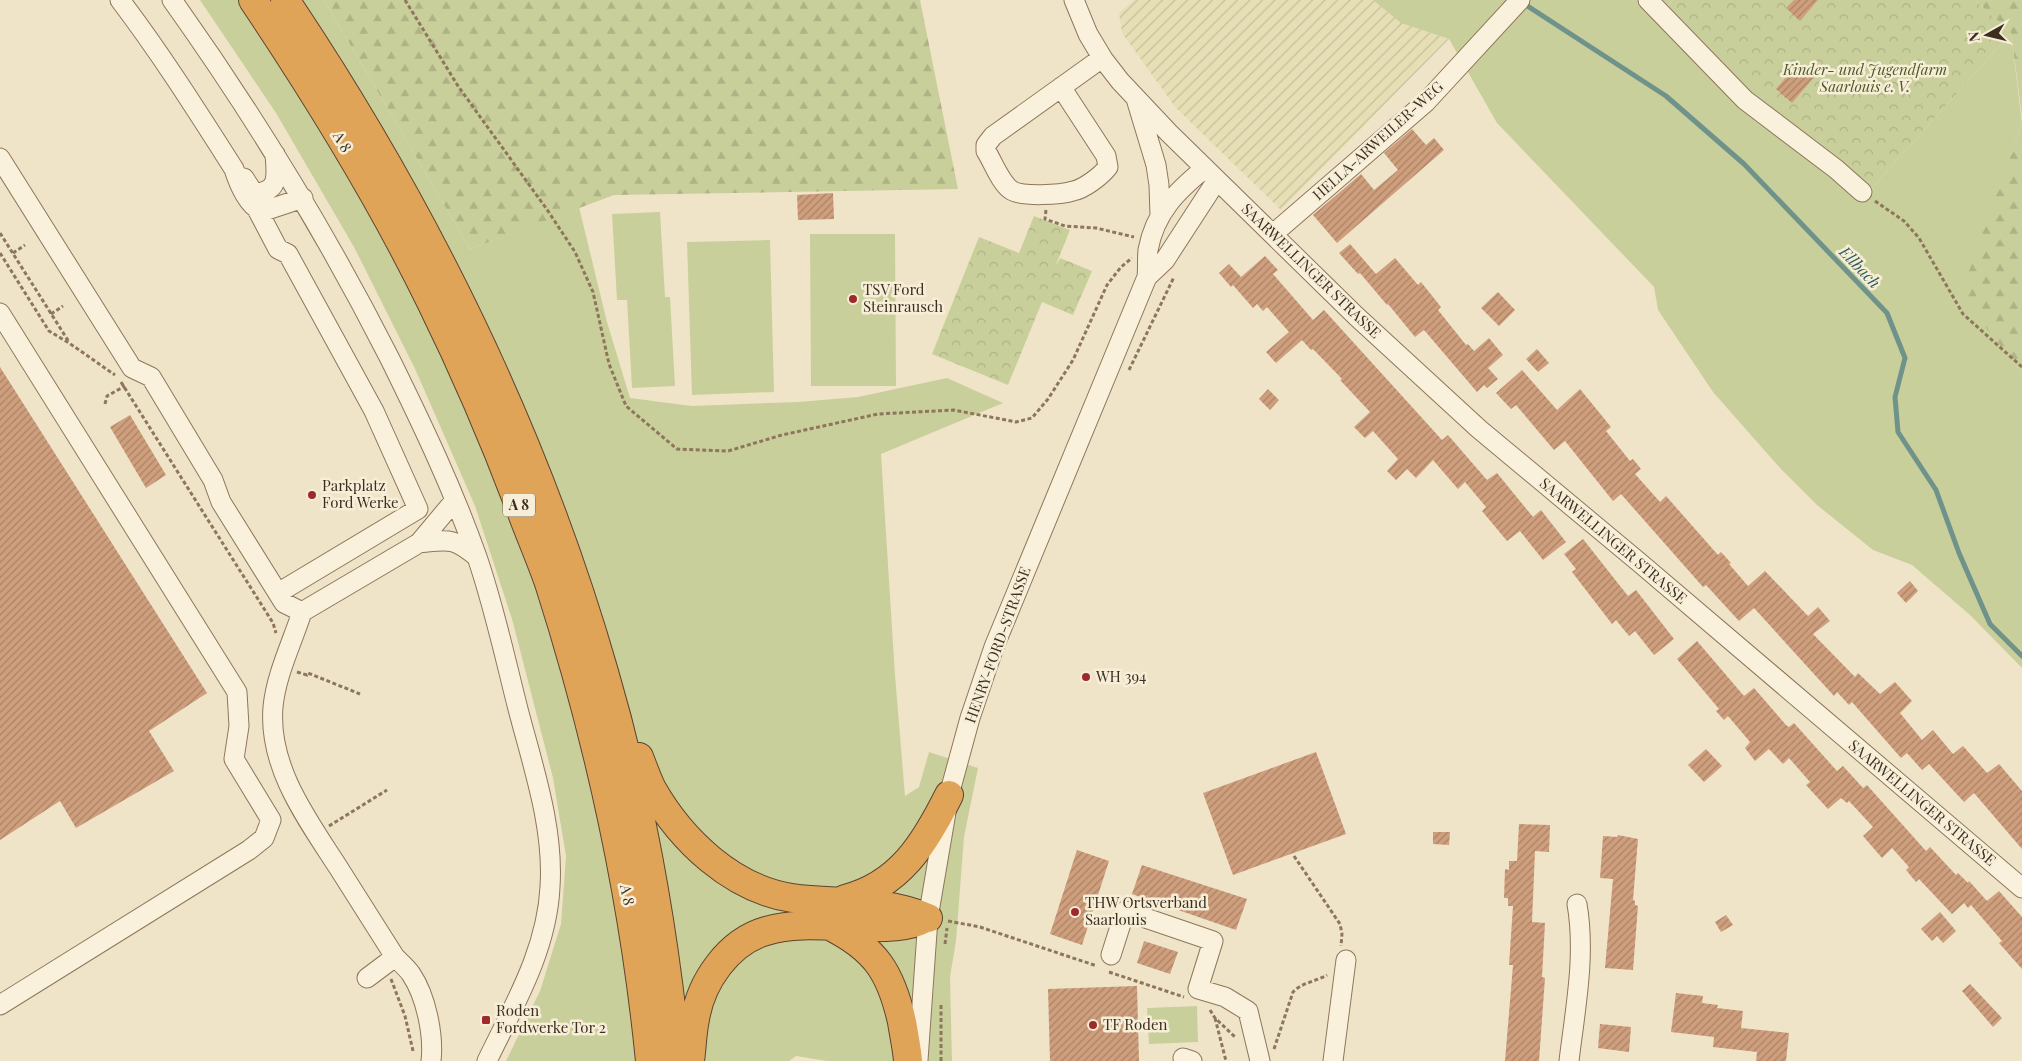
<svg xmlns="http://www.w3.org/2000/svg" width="2022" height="1061" font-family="'Playfair Display',serif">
<defs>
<pattern id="farmland-furrows" width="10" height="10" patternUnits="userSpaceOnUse" patternTransform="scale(1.25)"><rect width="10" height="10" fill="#e6deb5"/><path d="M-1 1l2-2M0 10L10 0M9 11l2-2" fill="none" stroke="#c6bf9b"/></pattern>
<pattern id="forest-firs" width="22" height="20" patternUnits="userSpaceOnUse" patternTransform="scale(1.25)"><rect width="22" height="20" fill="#c9cf9b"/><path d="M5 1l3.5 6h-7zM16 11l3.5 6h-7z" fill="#aeb285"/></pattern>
<pattern id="park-crowns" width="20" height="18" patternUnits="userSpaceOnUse" patternTransform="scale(1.25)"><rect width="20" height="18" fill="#c9cf9b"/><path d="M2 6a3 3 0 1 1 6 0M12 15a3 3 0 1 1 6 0" fill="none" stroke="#aeb285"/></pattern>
<pattern id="building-hatch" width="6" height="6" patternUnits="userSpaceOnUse" patternTransform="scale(1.25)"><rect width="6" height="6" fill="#cf9f7d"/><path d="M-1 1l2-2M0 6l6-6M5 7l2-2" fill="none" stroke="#a98266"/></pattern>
</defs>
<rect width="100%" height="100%" fill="#f0e4c8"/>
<path fill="url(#farmland-furrows)" d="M1134,0H1373L1402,23L1449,39L1281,210L1176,108L1122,33L1119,13Z"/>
<path fill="#c9cf9b" d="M200,0H324L470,249L579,207L607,322L630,398L692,406L798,402L858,397L947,378L1003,403L881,454L895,675L905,796L919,787L929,752L978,768L964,837L956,941L950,977L952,1061H827L796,1056L789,1061H506L540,991L561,924L566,856L553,778L512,619L475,506L416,371L354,247L276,113Z
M1373,0H1673L1666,8L1872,188L2011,33L2022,123L1961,296L2022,372V668L1970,615L1912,565L1873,550L1817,505L1780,468L1713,392L1658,310L1654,287L1497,123L1449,39L1401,23Z
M660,212L665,297H670L675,386L632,388L627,300H617L612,214Z
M810,234H895L896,386H811Z
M770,240L774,392L692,395L687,242Z
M1197,1006L1198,1042L1149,1044L1147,1008Z"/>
<path fill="url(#forest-firs)" d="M324,0H920L958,189L614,195L470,249Z
M1975,0H2022V117L2011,33Z
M2022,123V372L1960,296Z"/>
<path fill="url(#park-crowns)" d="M1673,0H1975L2011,33L1872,188L1666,9Z
M1034,216L1070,230L1055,267L1060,258L1092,271L1073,315L1042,302L1008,385L932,354L979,237L1019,253Z"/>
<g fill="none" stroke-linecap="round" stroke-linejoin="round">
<path stroke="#6f938a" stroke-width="5" d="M1523,3L1666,96L1744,164L1887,313L1905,358L1895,397L1898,432L1936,490L1959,553L1990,624L2022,656"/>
</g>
<path fill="url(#building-hatch)" d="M1794,0H1818L1800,21L1786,8Z
M1799,62L1815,76L1792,103L1776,89Z
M1412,129L1426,145L1434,138L1444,150L1337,243L1313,215L1361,174L1374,190L1398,170L1384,153Z
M833,193L834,219L798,220L797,195Z
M1350,244L1376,274L1395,258L1418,285L1421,282L1441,307L1438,310L1466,345L1468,344L1474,351L1489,338L1503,355L1488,368L1498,379L1487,388L1484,385L1477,392L1424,330L1415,337L1388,304L1387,305L1360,273L1358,274L1339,253Z
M1265,256L1278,270L1273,274L1313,320L1324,310L1442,440L1448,435L1487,480L1497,473L1533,517L1541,510L1566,542L1543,560L1520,531L1507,541L1482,511L1486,507L1465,482L1458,489L1433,460L1416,478L1407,469L1396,480L1387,471L1398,459L1373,431L1365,438L1354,427L1370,412L1340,380L1342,379L1313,349L1311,350L1302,340L1276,363L1266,352L1289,332L1267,307L1263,311L1257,304L1253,308L1233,285L1231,287L1219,273L1229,264L1241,277Z
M1498,292L1515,310L1499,326L1481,308Z
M1537,349L1549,363L1538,372L1526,359Z
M0,367L207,693L149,731L174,771L76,828L60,801L0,840Z
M1522,370L1557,410L1580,389L1611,427L1606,431L1630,461L1633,459L1641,469L1635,474L1660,502L1666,496L1718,555L1721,552L1731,563L1729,564L1748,586L1765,571L1808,616L1818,607L1830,621L1813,634L1855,677L1858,673L1880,694L1895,682L1912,701L1900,713L1922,740L1933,730L1953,754L1963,746L1987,773L1999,764L2022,791V849L1974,793L1964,802L1929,764L1922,770L1907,753L1901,758L1852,702L1849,705L1837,692L1834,696L1754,608L1739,621L1706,585L1703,587L1621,494L1613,501L1565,441L1554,450L1516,405L1511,409L1496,393Z
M1268,389L1279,400L1270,410L1259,399Z
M130,415L166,475L146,488L110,427Z
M1583,539L1628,596L1636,590L1674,639L1654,655L1635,631L1629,636L1616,620L1612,624L1572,572L1576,569L1564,554Z
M1910,581L1918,591L1906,603L1897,593Z
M1697,641L1744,696L1754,688L1786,725L1789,727L1794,723L1837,771L1843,766L1863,788L1867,785L1926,851L1930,847L1956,875L1958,873L1968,883L1969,881L1987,901L1999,891L2022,917V969L1999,943L2002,941L1971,905L1968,908L1964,903L1952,914L1919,879L1916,882L1906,870L1909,867L1892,848L1882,858L1863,836L1873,827L1849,801L1847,803L1841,798L1828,809L1806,785L1810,782L1789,758L1783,764L1769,749L1755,761L1745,748L1750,742L1728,716L1724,720L1716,711L1719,709L1677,659Z
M1706,749L1722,766L1704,782L1688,765Z
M1316,752L1346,834L1233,875L1203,793Z
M1519,824L1550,825L1549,852L1535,851L1532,922L1545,923L1542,977L1545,978L1539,1061H1505L1513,965H1509L1513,906H1508V898H1504L1505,869L1509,870V861H1517Z
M1433,832H1450L1449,845L1433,844Z
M1618,835L1638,839L1633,900L1635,901V905L1638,906L1633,970L1605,968L1613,879L1600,878L1603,836L1617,837Z
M1077,850L1109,861L1082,945L1050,934Z
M1142,865L1247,899L1236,930L1132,894Z
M1940,912L1956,931L1943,943L1937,936L1932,941L1921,929Z
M1726,915L1733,925L1721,932L1715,922Z
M1144,941L1178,952L1170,974L1137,963Z
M1970,984L2002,1018L1993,1027L1962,991Z
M1137,986L1139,1061H1050L1048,989Z
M1676,993L1703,996L1702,1003L1718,1005L1717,1008L1743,1011L1741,1028L1789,1033L1786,1061H1756L1757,1052L1713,1047L1714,1037L1671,1032Z
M1600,1024L1631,1027L1629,1052L1598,1048Z"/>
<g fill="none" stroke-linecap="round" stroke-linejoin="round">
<g stroke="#8d765c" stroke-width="21">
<path id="minor" d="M120,0C161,54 197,111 234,169C238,182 249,210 264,211L303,198
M172,0C254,115 326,233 390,359C422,424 453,489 477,557C494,606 505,658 518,709C533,767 554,827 550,887C547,950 514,1005 487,1061
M1074,0L1088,34L1103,59L1120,81L1169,133L1356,316L1479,429L1640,563L2022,888
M1648,0L1745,100L1836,169L1862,192
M1061,87L1106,156L1108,167C1101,176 1084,189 1073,191C1061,195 1021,197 1011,190C1000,182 993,162 986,151V145L993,136L1102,58
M1137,102L1156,165L1159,185L1160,216
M0,158L132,368L151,377L213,480L221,502L284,603L302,612
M244,178L253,192L256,193C281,191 276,173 275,154
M258,211L278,249L288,254L374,411L418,509L278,593
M1273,234L1426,102L1520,0
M1147,277L1165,260L1217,180
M0,313L237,692L239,726L234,759L271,820L264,838L249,850L0,1005
M419,543C449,540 453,537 477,557
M1111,955L1125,911L1213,941L1198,989L1225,997L1248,1011L1260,1061
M367,978L395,957
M1183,1058L1192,1061
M918,1060L928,918L949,795L970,718L994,647L1147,277C1148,268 1147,259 1148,250C1155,212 1177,191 1205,168
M431,1061C434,1035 426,996 411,974C407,968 400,962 395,957C376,927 357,897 338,867C307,819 268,767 273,707C276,675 292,643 302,612L419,543L455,500
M1333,1061L1346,960
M1569,1061C1575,1010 1586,956 1577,904"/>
</g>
<g stroke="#5b4430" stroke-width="30">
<path id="highway" d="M253,0C318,97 380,197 431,302C465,371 495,441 522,513C531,537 541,560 549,583C599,739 634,899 650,1061
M285,0C424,207 535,432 604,672C641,798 664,930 677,1061
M639,757C643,767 647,779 652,789C681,840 732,889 792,898C837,904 885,899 928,918
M845,899C900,885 925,843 949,795
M830,926C876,949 891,973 902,1022C904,1035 907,1048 908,1061
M690,1061C692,1047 692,1033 695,1019C701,982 728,942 766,931C795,922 827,926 857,927C879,927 904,929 924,919"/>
</g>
<path stroke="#8d765c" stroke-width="3" stroke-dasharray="4 2.5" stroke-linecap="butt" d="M405,0L458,86L548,211L575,252L593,292L609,364L626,406L677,449L728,451L782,435L878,414L954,410L1016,422L1032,418L1048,399L1073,360L1107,285L1121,267L1132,258
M1875,201L1904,221L1919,238L1963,314L2022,367
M1046,210L1045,219L1065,226L1096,228L1134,237
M0,233L69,342
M0,253L49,331L69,343L115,375
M13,253L25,245
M51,314L63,306
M1129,370L1174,277
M121,382L273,623L276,633
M105,404L107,396L125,386
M297,672L307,675L308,673L360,694
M329,826L387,790
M1294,856L1340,924L1342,934L1341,946
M948,921L980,927L1097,966
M945,944L947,928
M1109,972L1184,997
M391,979L405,1016L413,1051
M941,1005V1061
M1210,1010L1215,1018L1236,1038
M1215,1018L1226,1061
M1274,1049L1293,992C1301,983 1317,981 1327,975"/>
<use href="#minor" stroke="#faf1dc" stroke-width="19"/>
<use href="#highway" stroke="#e0a458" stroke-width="28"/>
</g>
<g fill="#9e2a2b" stroke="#f7eed8" stroke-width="2">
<circle cx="853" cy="299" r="5"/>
<circle cx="312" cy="495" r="5"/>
<circle cx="1086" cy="677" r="5"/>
<circle cx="1075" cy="912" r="5"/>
<rect x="481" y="1015" width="10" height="10" rx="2.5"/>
<circle cx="1093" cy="1025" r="5"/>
</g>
<g text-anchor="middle" stroke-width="5" stroke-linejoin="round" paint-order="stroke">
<rect fill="#f7eed8" stroke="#756857" stroke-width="1" x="503" y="493.5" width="32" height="23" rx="4"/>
<g font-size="14" font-weight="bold" fill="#3d2e20">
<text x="519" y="510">A 8</text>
</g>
<g font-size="15" font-style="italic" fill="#4d5a26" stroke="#f7eed8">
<text x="1865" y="75">Kinder- und Jugendfarm<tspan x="1865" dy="17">Saarlouis e. V.</tspan></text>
</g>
<g font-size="15" fill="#3d2e20" stroke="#f7eed8">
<text transform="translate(1378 141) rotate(-42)" y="5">HELLA-ARWEILER-WEG</text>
<text transform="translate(342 142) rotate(59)" y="5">A 8</text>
<text transform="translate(1311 271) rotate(44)" y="5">SAARWELLINGER STRASSE</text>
<text transform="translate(1613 541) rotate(40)" y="5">SAARWELLINGER STRASSE</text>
<text transform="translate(998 645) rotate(-70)" y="5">HENRY-FORD-STRASSE</text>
<text transform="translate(1922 803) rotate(40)" y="5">SAARWELLINGER STRASSE</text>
<text transform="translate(627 895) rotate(79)" y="5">A 8</text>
</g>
<g font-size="15" fill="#3d2e20" stroke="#f7eed8" text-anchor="start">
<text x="863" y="295">TSV Ford<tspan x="863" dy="17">Steinrausch</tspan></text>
<text x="322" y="491">Parkplatz<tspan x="322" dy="17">Ford Werke</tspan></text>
<text x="1096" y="682">WH 394</text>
<text x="1085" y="908">THW Ortsverband<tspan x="1085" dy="17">Saarlouis</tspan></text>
<text x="496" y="1016">Roden<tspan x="496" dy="17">Fordwerke Tor 2</tspan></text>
<text x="1103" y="1030">TF Roden</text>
</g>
<g font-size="16" font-style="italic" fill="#2f5d5a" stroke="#f7eed8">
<text transform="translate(1860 267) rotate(46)" y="6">Ellbach</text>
</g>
</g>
<g transform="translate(1987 35) rotate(262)" stroke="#f7eed8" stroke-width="4" paint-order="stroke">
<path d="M0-4L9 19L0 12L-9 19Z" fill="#3d2e20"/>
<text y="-8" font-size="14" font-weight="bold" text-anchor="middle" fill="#3d2e20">N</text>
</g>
</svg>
